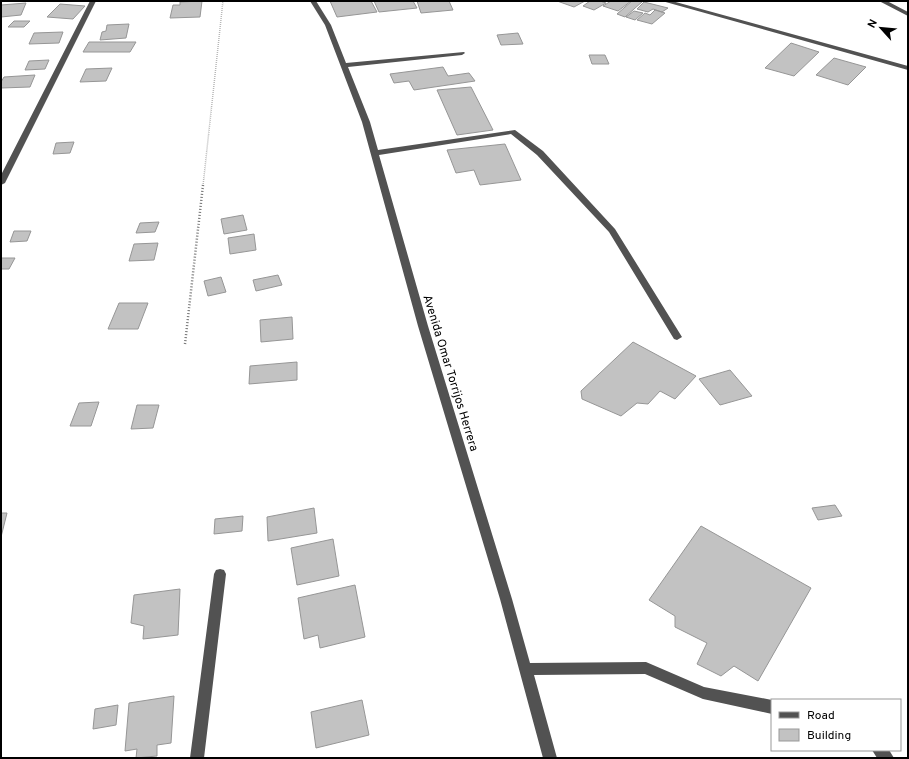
<svg xmlns="http://www.w3.org/2000/svg" width="909" height="759" font-family="Overpass,sans-serif">
<rect width="100%" height="100%" fill="#fff"/>
<path fill="#c2c2c2" stroke="#969696" d="M202,1L200,17L170,18L173,5H180V2Z
M330,1H371L377,12L337,17Z
M374,1H413L417,8L379,12Z
M417,1H449L453,10L421,13Z
M557,1H585L574,7Z
M590,1H600L606,3L594,10L583,6Z
M611,1H631L618,11L603,6Z
M632,1H643L625,17L617,14Z
M644,2L668,8L662,12L653,9L648,12L637,9Z
M26,3L21,15L1,17V5Z
M60,4L85,6L73,19L47,17Z
M655,10L665,13L652,24L637,20L645,13L650,15Z
M634,11L643,13L635,20L626,17Z
M14,21H30L24,27H8Z
M129,24L126,38L100,40L102,32L106,31L107,25Z
M63,32L59,43L29,44L34,33Z
M518,33L523,44L501,45L497,35Z
M89,42H136L130,52H83Z
M791,43L819,52L794,76L765,68Z
M589,55H605L609,64H592Z
M834,58L866,67L848,85L816,75Z
M49,60L45,69L25,70L29,61Z
M443,67L448,76L469,73L475,81L414,90L409,81L394,83L390,74Z
M112,68L106,81L80,82L86,69Z
M35,75L30,87L1,88V82L4,77Z
M471,87L493,130L457,135L437,90Z
M74,142L70,153L53,154L56,143Z
M505,144L521,180L480,185L474,170L456,173L447,150Z
M243,215L247,230L224,234L221,219Z
M159,222L155,232L136,233L140,223Z
M14,231H31L27,241L10,242Z
M254,234L256,250L230,254L228,238Z
M158,243L154,260L129,261L134,244Z
M1,258H15L9,269H1Z
M278,275L282,285L256,291L253,280Z
M221,277L226,292L208,296L204,281Z
M119,303H148L138,329H108Z
M292,317L293,339L261,342L260,320Z
M633,342L696,376L675,399L660,391L648,404L637,403L621,416L582,399L581,391Z
M297,362V380L249,384L250,366Z
M730,370L752,396L720,405L699,379Z
M99,402L91,426H70L79,403Z
M137,405H159L153,428L131,429Z
M835,505L842,516L818,520L812,508Z
M314,508L317,533L268,541L267,517Z
M1,513H7L1,537Z
M243,516L242,531L214,534L215,519Z
M701,526L811,588L758,681L734,666L721,676L697,664L707,643L675,627V616L649,600Z
M333,539L339,576L297,585L291,548Z
M355,585L365,637L320,648L318,635L304,639L298,598Z
M180,589L178,635L143,639L144,626L131,623L134,595Z
M174,696L171,743L157,745V756L136,758L137,749L125,751L129,703Z
M362,700L369,735L316,748L311,712Z
M118,705L116,725L93,729L95,709Z"/>
<g fill="none" stroke-linecap="round" stroke-linejoin="round">
<path stroke="#747474" stroke-width="1.5" stroke-dasharray="0.5 1.5" stroke-linecap="butt" d="M203,186L223,1"/>
<path stroke="#747474" stroke-width="2.5" stroke-dasharray="1 2" stroke-linecap="butt" d="M185,344L203,185"/>
<path fill="#525252" fill-rule="evenodd" d="M90,1H96L5,183L1,185V175Z
M310,1H316L331,25L346,63L464,52L465,53L462,55L348,67L370,122L378,150L515,130L543,151L615,229L682,337L677,340L674,339L609,232L537,155L511,134L379,155L428,326L512,599L530,663L646,662L704,687L772,700V714L703,699L645,674L534,675L557,758H543L500,599L418,326L362,122L325,25Z
M662,1H672L908,66V70Z
M879,1H887L908,12V16Z
M220,569L224,570L226,574L204,758H190L214,574L216,570Z
M872,750H889L894,758H877Z"/>
</g>
<g text-anchor="middle" stroke-width="3" stroke-linejoin="round" paint-order="stroke">
<g font-size="12" fill="#000" stroke="#fff">
<text transform="translate(451 373) rotate(73)" y="4">Avenida Omar Torrijos Herrera</text>
</g>
</g>
<rect width="909" height="759" fill="none" stroke="#000000" stroke-width="4"/>
<rect x="771" y="699" width="130" height="52" fill="#ffffff" stroke="#999999"/>
<rect x="779" y="712" width="20" height="6" fill="#525252" stroke="#999999"/>
<text x="807" y="719" font-size="12" fill="#000000">Road</text>
<rect x="779" y="729" width="20" height="12" fill="#c2c2c2" stroke="#999999"/>
<text x="807" y="739" font-size="12" fill="#000000">Building</text>
<g transform="translate(881 28) rotate(297)" stroke="#ffffff" stroke-width="3" paint-order="stroke">
<path d="M0-3L7 15L0 10L-7 15Z" fill="#000000"/>
<text y="-6" font-size="11" font-weight="bold" text-anchor="middle" fill="#000000">N</text>
</g>
</svg>
